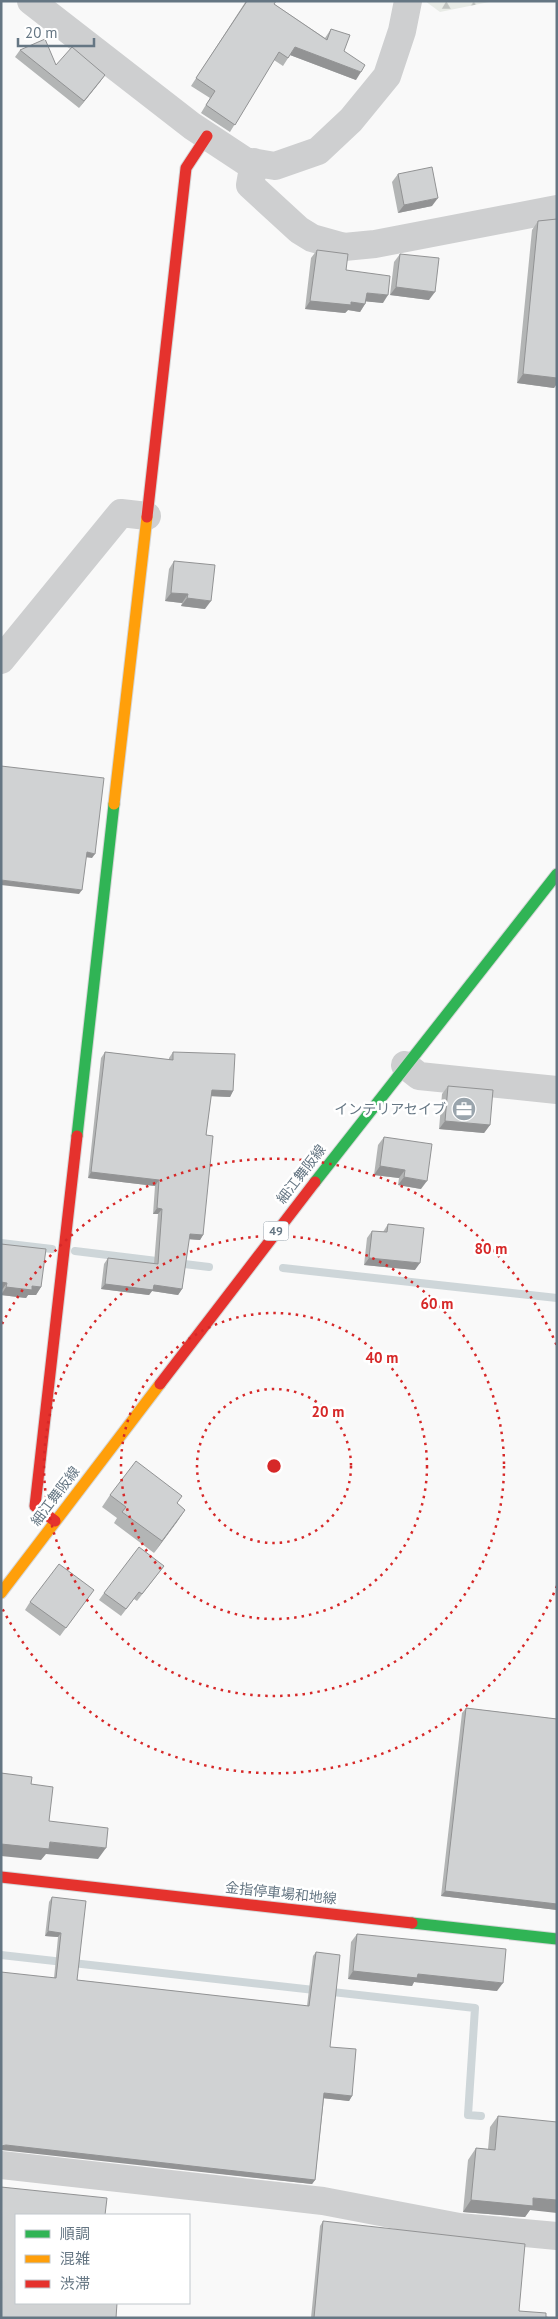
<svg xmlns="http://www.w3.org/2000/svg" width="558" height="2319" font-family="'PT Sans','Noto Sans JP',sans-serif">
<defs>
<pattern id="forest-firs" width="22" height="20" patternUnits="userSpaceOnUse" patternTransform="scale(1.25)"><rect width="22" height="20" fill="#e8ebe6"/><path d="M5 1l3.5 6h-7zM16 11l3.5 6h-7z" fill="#c0c3c0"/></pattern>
</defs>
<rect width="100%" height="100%" fill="#f9f9f9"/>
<path fill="url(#forest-firs)" d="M425,1H494L440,12Z"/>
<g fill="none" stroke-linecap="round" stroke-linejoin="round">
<path stroke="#ced6d9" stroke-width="8" d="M1,1243L52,1249
M75,1251L165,1262
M176,1263L209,1267
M283,1268L557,1298
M1,1955L475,2008L468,2115L481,2116"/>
<g stroke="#d5d6d7" stroke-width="13">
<path id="fast" d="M77,1136L114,804
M315,1182L557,874
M412,1923L557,1939"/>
</g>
<g stroke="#d5d6d7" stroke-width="13">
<path id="slow" d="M114,804L147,517
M1,1593L160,1384"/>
</g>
<g stroke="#d5d6d7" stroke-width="13">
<path id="jam" d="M147,517L186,168L207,136
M160,1384L315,1182
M55,1521L35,1506L77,1136
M1,1877L412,1923"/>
</g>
<path stroke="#cecfd0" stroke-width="28" d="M31,1L192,126L245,161L275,166L318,151L351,120L387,76L402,31L408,1
M254,162L250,185L299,230L312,238L344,247L375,244L557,209
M1,660L121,513L147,516
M405,1065L419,1076L557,1090
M1,2165L323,2201L459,2227L557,2236"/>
<use href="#fast" stroke="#30b455" stroke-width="11"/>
<use href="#slow" stroke="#ff9f0a" stroke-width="11"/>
<use href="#jam" stroke="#e5322d" stroke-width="11"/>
</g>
<path fill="#b3b5b5" d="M246,1L274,4L325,38L331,29L344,51L356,80L290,55L283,66L274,60L230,132L201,113L210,98L191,86Z
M20,50L56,65L105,75L79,108L15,57Z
M398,174L432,206L398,213L392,182Z
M557,219V385H556L554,388L517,383L532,230L538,221Z
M317,250L346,270L383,303L366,301L365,304L360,312L348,310L345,313L305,309L311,258Z
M400,254L429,300L390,295L394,262Z
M174,561L205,609L181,606L182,603L165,601L169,569Z
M105,1052L169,1060V1058L173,1052L233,1091L230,1097L211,1096L206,1135L203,1235L200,1240L189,1239L182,1289L178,1295L152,1291L149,1295L101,1289L104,1264L108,1258L154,1264L158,1214H153L155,1186L88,1178L101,1058Z
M448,1086L490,1125L484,1133L439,1129L442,1094Z
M384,1137L421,1189L398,1185L399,1178L374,1175L378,1145Z
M388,1224L415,1270L364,1265L367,1238L372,1231L383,1232Z
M1,1244L41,1287L36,1295H28L26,1298L1,1295Z
M110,1495L177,1503L185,1510L154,1553L114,1523L117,1518L102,1507Z
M164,1566L137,1601L134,1599L121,1616L99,1600L104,1593Z
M88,1598L60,1636L25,1610L30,1602Z
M466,1708L557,1719V1910L441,1896L462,1713Z
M52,1897L77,1980L307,2006L313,1956L316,1952L330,2047L352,2096L349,2101L324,2098L315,2180L312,2184L3,2149L54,1978L58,1937L45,1936L49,1902Z
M357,1934L497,1991L414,1982L412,1986L348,1979L351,1942Z
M498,2116L530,2210L525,2217L463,2212L468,2160L476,2148L488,2149L490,2127Z
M323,2221L519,2311L546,2317L551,2318H311L320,2226Z"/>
<path fill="#929394" d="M295,47L361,72L356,80L290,55Z
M105,75L100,82L79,108L84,101Z
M438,198L432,206L398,213L404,205Z
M396,287L435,292L429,300L390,295Z
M367,293L388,295L383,303L361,301Z
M310,301L351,302L365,304L360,312L348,310L345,313L305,309Z
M523,374L557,378V385H556L554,388L517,383Z
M171,593L188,594L182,603L165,601Z
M187,598L211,601L205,609L181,606Z
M87,852L95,854L92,858L84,857Z
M1,880L82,890L79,894L1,885Z
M212,1090L233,1091L230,1097L208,1096Z
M445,1121L490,1125L484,1133L439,1129Z
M380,1166L405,1170L399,1178L374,1175Z
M91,1172L159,1180L155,1186L88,1178Z
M404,1177L427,1181L421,1189L398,1185Z
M157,1208L162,1209L158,1214H153Z
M190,1234L203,1235L200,1240L186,1239Z
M369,1258L420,1263L415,1270L364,1265Z
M1,1282L7,1283L1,1291Z
M105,1284L154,1285L182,1289L178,1295L152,1291L149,1295L101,1289Z
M32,1286L41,1287L36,1295H28L26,1298L1,1295L6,1287Z
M185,1510L177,1522L154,1553L162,1541Z
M50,1842L106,1848L98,1859L46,1854L41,1860L1,1856V1844Z
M445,1891L557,1904V1910L441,1896Z
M48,1931L61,1933L58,1937L45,1936Z
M353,1971L418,1974L503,1983L497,1991L414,1982L412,1986L348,1979Z
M324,2093L352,2096L349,2101L321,2098Z
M6,2145L315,2180L312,2184L1,2150V2146Z
M533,2198L557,2200V2213L530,2210L525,2217L463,2212L471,2200Z"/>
<path fill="#d0d2d3" stroke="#929394" d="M247,1H276L274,4L327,40L331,29L350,35L344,51L365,65L361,72L295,47L288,58L279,52L235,125L206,105L215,91L196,78Z
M45,39L56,65L72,47L105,75L84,101L20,50Z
M432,167L438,198L404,205L398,174Z
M557,219V378L523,374L538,221Z
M317,250L348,254L346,270L390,276L388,295L367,293L365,304L351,302V305L310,301Z
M400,254L439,258L435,292L396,287Z
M174,561L215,565L211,601L187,598L188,594L171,593Z
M1,766L104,778L95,854L87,852L82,890L1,880Z
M105,1052L173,1060V1052L235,1054L233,1091L212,1090L206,1135L213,1136L203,1235L190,1234L182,1289L154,1285L153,1290L105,1284L108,1258L158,1264L162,1209L157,1208L159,1180L91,1172Z
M448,1086L493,1090L490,1125L445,1121Z
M384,1137L432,1144L427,1181L404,1177L405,1170L380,1166Z
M388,1224L424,1228L420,1263L369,1258L372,1231L387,1232Z
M1,1244L46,1249L41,1287L32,1286V1290L6,1287L7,1283L1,1282Z
M136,1461L182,1496L177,1503L185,1510L162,1541L122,1512L126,1507L110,1495Z
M139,1547L164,1566L142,1594L139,1592L126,1609L104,1593Z
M59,1564L94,1590L66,1628L30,1602Z
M466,1708L557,1719V1904L445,1891Z
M1,1773L32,1777L31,1784L53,1787L49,1821L108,1828L106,1848L50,1842L49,1849L1,1844Z
M52,1897L86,1901L77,1980L309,2006L316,1952L340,1955L330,2047L356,2049L352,2096L324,2093L315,2180L6,2145L1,2146V1972L56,1978L61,1933L48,1931Z
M357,1934L506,1949L503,1983L418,1974L417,1978L353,1971Z
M498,2116L557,2122V2200L533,2198V2206L471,2200L476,2148L495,2150Z
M1,2187L107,2198L105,2215H16V2303H117L116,2318H1Z
M323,2221L525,2244L519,2311L546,2313V2317L551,2318H314Z"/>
<g fill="none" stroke="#d62828" stroke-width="2.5" stroke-dasharray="2.5 5">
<circle cx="274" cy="1466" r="77"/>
<circle cx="274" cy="1466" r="153"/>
<circle cx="274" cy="1466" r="230"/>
<path d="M557 1586A307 307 0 0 1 2 1608M2 1324A307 307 0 0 1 557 1346"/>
</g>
<defs>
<g id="office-disc" transform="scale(1.25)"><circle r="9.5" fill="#99a4ac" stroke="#fff"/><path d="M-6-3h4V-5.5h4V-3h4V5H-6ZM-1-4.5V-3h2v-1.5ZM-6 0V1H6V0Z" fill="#fff"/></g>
</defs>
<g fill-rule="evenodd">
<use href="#office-disc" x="464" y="1109"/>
</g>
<g text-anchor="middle" stroke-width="5" stroke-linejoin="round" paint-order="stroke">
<rect fill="#fff" stroke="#939fa8" stroke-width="1" x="263.5" y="1221.5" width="25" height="19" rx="4"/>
<g font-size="12" font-weight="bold" fill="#657683">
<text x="276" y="1235">49</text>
</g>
<g font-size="14" fill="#657683" stroke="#fff" text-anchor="end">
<text x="446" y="1114">インテリアセイブ</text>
</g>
<g font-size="14" fill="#657683" stroke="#fff">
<text transform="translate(301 1174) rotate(-52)" y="5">細江舞阪線</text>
<text transform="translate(55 1496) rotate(-53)" y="5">細江舞阪線</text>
<text transform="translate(281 1893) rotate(6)" y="5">金指停車場和地線</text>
</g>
</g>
<circle cx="274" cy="1466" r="8" fill="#d62828" stroke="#fff" stroke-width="2.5"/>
<g font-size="15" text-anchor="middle" font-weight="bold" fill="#d62828" stroke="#fff" stroke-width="5" stroke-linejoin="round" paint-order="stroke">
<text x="491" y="1254">80 m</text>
<text x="437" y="1309">60 m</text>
<text x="382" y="1363">40 m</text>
<text x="328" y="1417">20 m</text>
</g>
<rect width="558" height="2319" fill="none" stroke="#657683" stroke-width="5"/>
<rect x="15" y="2214" width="175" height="90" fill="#ffffff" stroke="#c1c8cd"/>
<rect x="25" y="2230" width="25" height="8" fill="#30b455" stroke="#c1c8cd"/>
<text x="60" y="2239" font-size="15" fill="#657683">順調</text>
<rect x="25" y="2255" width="25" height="8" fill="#ff9f0a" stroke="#c1c8cd"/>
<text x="60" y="2264" font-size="15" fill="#657683">混雑</text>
<rect x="25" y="2280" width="25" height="8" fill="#e5322d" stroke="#c1c8cd"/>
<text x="60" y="2289" font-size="15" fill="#657683">渋滞</text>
<path d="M18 38v8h76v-8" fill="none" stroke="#657683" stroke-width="2.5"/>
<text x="25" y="38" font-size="15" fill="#657683" stroke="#ffffff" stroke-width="4" paint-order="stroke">20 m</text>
</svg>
